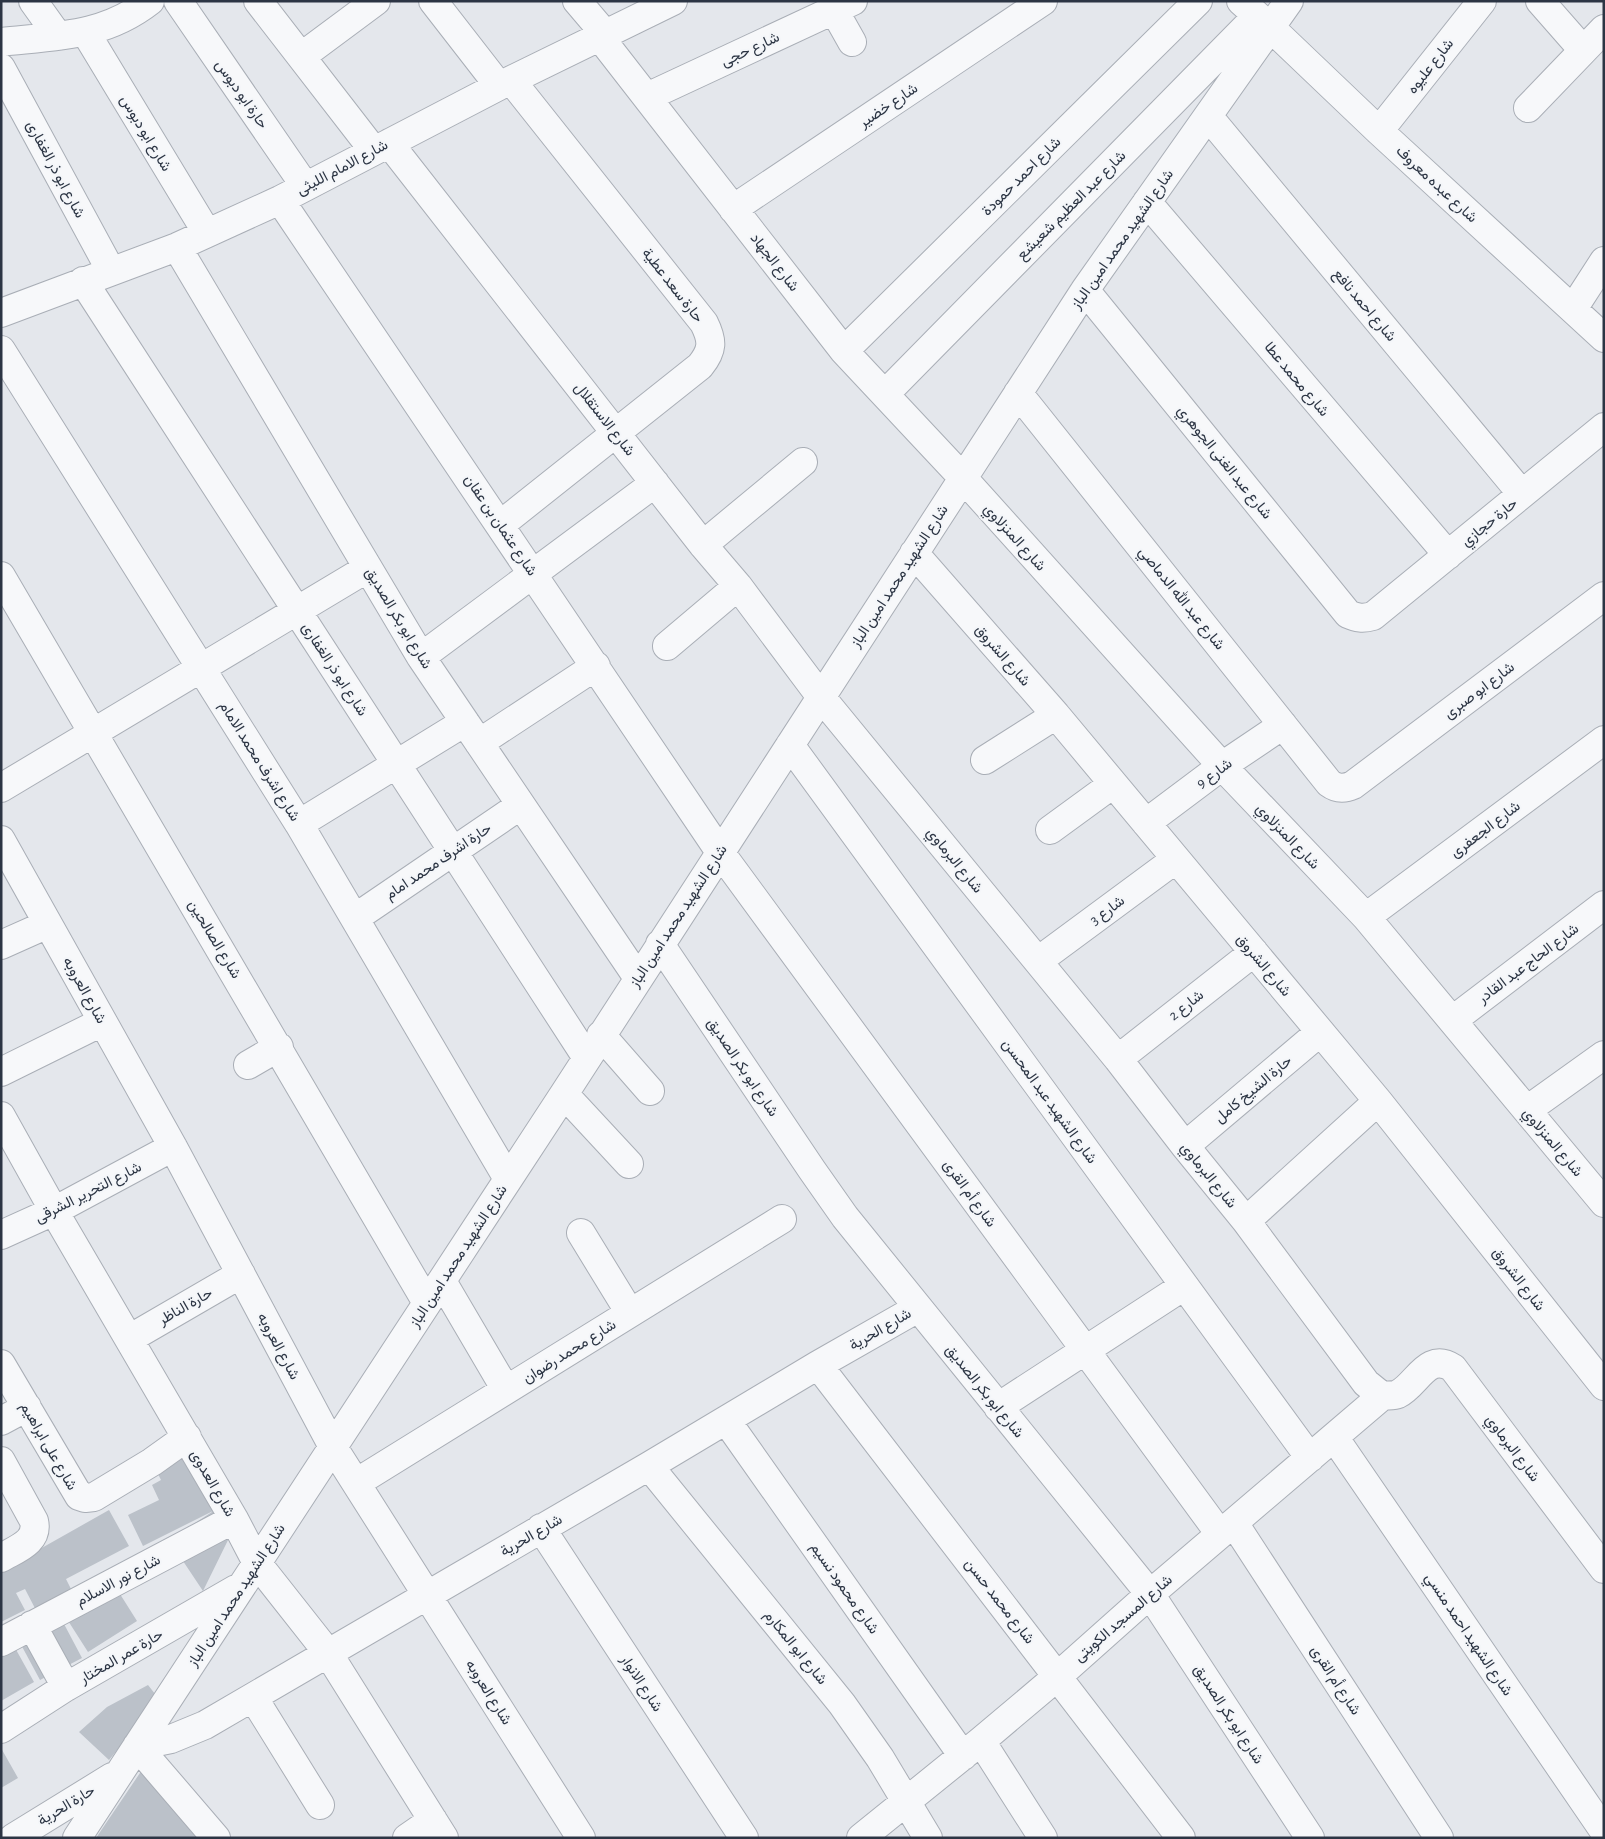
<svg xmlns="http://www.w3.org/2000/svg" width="1605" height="1839" font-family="'Alegreya Sans',Vazirmatn,sans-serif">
<rect width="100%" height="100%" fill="#e4e7ec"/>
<path fill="#bbc1c9" d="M184,1447L215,1510L143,1546L128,1515L159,1500L152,1485L161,1480L152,1462Z
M109,1510L129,1546L66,1579L74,1595L108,1575L137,1621L88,1652L58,1605L55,1607L82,1658L40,1680L11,1626L39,1616L25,1589L16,1593L25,1610L1,1622V1571Z
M215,1510L231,1534L203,1591L169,1540Z
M9,1637L34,1682L1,1701V1642Z
M148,1685L159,1699L109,1760L79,1732L107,1707Z
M1,1748L18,1778L1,1788Z
M142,1770L202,1838H96Z"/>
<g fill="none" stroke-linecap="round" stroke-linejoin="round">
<g stroke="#a9aeb6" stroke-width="30">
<path id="street" d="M33,1L58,36
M178,1L305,186
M258,1L374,151
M433,1L499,86
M577,1L605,34
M1241,1L1271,28L1379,131L1604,338
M1540,1L1583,50
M834,10L852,42
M86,33L207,233
M599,36L844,351L963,478L1222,766L1366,917L1604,1203
M1,42C56,36 104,37 150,1
M302,56L376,1
M1,68L111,271
M647,97L853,1
M1528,108L1604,29
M1208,116L1522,494
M1379,131L1482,1
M389,143L703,545L738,586L821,697L1118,1059L1185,1146L1246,1221L1366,1383L1382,1396C1386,1395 1393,1396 1398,1394C1417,1385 1427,1351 1453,1368L1604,1569
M280,200L720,852L1220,1534
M1147,202L1448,555
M733,209L1043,1
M177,247L421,657L638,978
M83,281L587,1058
M1085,290L1348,614C1357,618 1363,619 1373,616L1604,427
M1573,309L1604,261
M1,313L177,247L280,200L499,86L673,1
M1,350L299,824L508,1179
M844,351L1198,1
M1018,393L1329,783C1337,789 1344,789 1353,785L1604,596
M885,394L1257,16
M500,525L700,366C713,350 713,341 704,323L511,80
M703,545L803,462
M914,553L1056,715L1378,1101L1604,1386
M1,576L427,1303
M667,646L738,586
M421,657L655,483
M479,743L596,666
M790,745L1310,1458
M985,760L1056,715
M1,788L368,568
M1146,823L1222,766L1283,725
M299,824L465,722
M1050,830L1113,784
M1,840L173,1147L333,1447L581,1838
M1366,917L1604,740
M355,918L521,805
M660,944L812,1170L845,1217L1150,1594L1310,1838
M1,945L48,924
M1038,961L1176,859
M1453,1020L1604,905
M601,1035L650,1091
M1118,1059L1254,952
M248,1065L279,1047
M1,1072L102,1022
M564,1094L629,1164
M1527,1110L1604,1055
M1,1116L54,1211L234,1519L257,1563L328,1653L444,1838
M1185,1146L1320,1032
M1246,1221L1378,1101
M581,1233L630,1313
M1,1235L54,1211L173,1147
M442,1281L506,1390
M129,1339L241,1274
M1,1364L79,1496L85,1498L94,1497L152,1462L187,1437
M818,1365L1181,1838
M998,1407L1184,1286
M726,1420L963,1756
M1,1421L27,1407
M1334,1437L1604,1831
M1,1461L34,1521C39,1542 16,1549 1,1558
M649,1466L842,1704L880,1758L928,1838
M356,1483L782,1219
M1234,1523L1439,1838
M541,1528L744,1838
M32,1625L66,1687
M1,1642L234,1519
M253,1697L320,1805
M1,1729L66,1687L236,1589
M981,1741L1043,1838
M13,1838L112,1777
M77,1838L564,1094L1085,290L1289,1
M216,1838L137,1746L171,1739L205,1725L649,1466L818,1365L918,1308
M407,1838L433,1820
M861,1838L981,1741L1058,1676L1150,1594L1382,1396"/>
</g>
<use href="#street" stroke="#f7f8fa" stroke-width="28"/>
</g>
<g text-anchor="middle" stroke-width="4" stroke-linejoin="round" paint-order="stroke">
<g font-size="15" fill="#2c3544" stroke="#f4f6f9">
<text transform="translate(750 49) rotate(-25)" y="5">شارع حجى</text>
<text transform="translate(1430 66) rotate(-52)" y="5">شارع عليوه</text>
<text transform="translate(242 94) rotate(55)" y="5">حارة ابو دبوس</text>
<text transform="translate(888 105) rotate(-34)" y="5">شارع خضير</text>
<text transform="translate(146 133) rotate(59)" y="5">شارع ابو دبوس</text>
<text transform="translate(342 167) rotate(-28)" y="5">شارع الامام الليثى</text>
<text transform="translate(56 169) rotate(62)" y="5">شارع ابو ذر الغفارى</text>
<text transform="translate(1021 176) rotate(-45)" y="5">شارع احمد حمودة</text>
<text transform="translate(1437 184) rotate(43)" y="5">شارع عبده معروف</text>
<text transform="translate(1071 205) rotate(-45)" y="5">شارع عبد العظيم شعيشع</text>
<text transform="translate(1122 239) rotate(-55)" y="5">شارع الشهيد محمد امين الباز</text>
<text transform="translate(775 262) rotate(52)" y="5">شارع الجهاد</text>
<text transform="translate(673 285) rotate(52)" y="5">حارة سعد عطية</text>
<text transform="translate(1365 305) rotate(50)" y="5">شارع احمد نافع</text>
<text transform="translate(1297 379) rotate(50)" y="5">شارع محمد عطا</text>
<text transform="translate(605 419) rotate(52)" y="5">شارع الاستقلال</text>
<text transform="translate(1225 462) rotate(51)" y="5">شارع عبد الغنى الجوهري</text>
<text transform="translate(1489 522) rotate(-39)" y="5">حارة حجازي</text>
<text transform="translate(501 525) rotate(56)" y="5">شارع عثمان بن عفان</text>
<text transform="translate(1015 537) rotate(48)" y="5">شارع المنزلاوي</text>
<text transform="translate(899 576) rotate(-57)" y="5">شارع الشهيد محمد امين الباز</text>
<text transform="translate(1182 598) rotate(51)" y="5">شارع عبد الله الدماصي</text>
<text transform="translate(399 618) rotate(59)" y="5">شارع ابو بكر الصديق</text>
<text transform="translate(1003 655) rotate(49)" y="5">شارع الشروق</text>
<text transform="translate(335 669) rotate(57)" y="5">شارع ابو ذر الغفارى</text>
<text transform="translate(1479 690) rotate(-37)" y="5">شارع ابو صبرى</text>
<text transform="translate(260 761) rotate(58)" y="5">شارع اشرف محمد الامام</text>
<text transform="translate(1214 773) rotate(-36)" y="5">شارع 9</text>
<text transform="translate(1485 829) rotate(-37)" y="5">شارع الجعفرى</text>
<text transform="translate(1288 836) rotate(46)" y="5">شارع المنزلاوي</text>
<text transform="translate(955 860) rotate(51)" y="5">شارع البرماوي</text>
<text transform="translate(438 861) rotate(-34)" y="5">حارة اشرف محمد امام</text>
<text transform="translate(1107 910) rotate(-36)" y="5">شارع 3</text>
<text transform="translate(678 916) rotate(-57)" y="5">شارع الشهيد محمد امين الباز</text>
<text transform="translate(215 939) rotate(59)" y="5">شارع الصالحين</text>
<text transform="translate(1528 963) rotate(-37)" y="5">شارع الحاج عبد القادر</text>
<text transform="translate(1264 965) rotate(50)" y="5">شارع الشروق</text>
<text transform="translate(85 990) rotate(61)" y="5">شارع العروبه</text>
<text transform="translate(1186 1005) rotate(-38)" y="5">شارع 2</text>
<text transform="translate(743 1067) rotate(56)" y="5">شارع ابو بكر الصديق</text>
<text transform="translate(1253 1089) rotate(-40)" y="5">حارة الشيخ كامل</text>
<text transform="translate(1050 1101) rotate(54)" y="5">شارع الشهيد عبد المحسن</text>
<text transform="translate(1553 1142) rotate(50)" y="5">شارع المنزلاوي</text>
<text transform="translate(1209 1175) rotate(51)" y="5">شارع البرماوي</text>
<text transform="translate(88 1192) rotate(-27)" y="5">شارع التحرير الشرقى</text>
<text transform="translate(970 1193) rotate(54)" y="5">شارع أم القرى</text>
<text transform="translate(458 1256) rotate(-57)" y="5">شارع الشهيد محمد امين الباز</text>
<text transform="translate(1519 1279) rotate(52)" y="5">شارع الشروق</text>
<text transform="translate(185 1306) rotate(-30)" y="5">حارة الناظر</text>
<text transform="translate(880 1329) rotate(-30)" y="5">شارع الحرية</text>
<text transform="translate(279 1346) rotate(62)" y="5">شارع العروبه</text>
<text transform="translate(569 1351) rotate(-32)" y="5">شارع محمد رضوان</text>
<text transform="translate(985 1391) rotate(51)" y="5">شارع ابو بكر الصديق</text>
<text transform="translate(49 1446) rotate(60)" y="5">شارع على ابراهيم</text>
<text transform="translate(1513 1448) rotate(53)" y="5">شارع البرماوي</text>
<text transform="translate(213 1483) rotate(60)" y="5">شارع العدوى</text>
<text transform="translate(531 1535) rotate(-30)" y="5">شارع الحرية</text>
<text transform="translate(118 1580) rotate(-28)" y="5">شارع نور الاسلام</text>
<text transform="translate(845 1588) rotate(55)" y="5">شارع محمود نسيم</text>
<text transform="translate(236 1595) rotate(-57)" y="5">شارع الشهيد محمد امين الباز</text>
<text transform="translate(1000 1601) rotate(52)" y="5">شارع محمد حسن</text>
<text transform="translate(1123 1618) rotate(-41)" y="5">شارع المسجد الكويتى</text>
<text transform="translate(1469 1634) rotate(56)" y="5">شارع الشهيد احمد منسي</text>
<text transform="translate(796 1647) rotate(51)" y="5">شارع ابو المكارم</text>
<text transform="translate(121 1656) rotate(-30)" y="5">حارة عمر المختار</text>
<text transform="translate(1336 1680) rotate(57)" y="5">شارع أم القرى</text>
<text transform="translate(642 1683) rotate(57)" y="5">شارع الانوار</text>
<text transform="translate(489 1692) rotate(58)" y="5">شارع العروبه</text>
<text transform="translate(1229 1714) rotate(57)" y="5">شارع ابو بكر الصديق</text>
<text transform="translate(66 1805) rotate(-31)" y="5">حارة الحرية</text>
</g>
</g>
<rect width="1605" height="1839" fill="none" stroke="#2c3544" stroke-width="5"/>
</svg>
